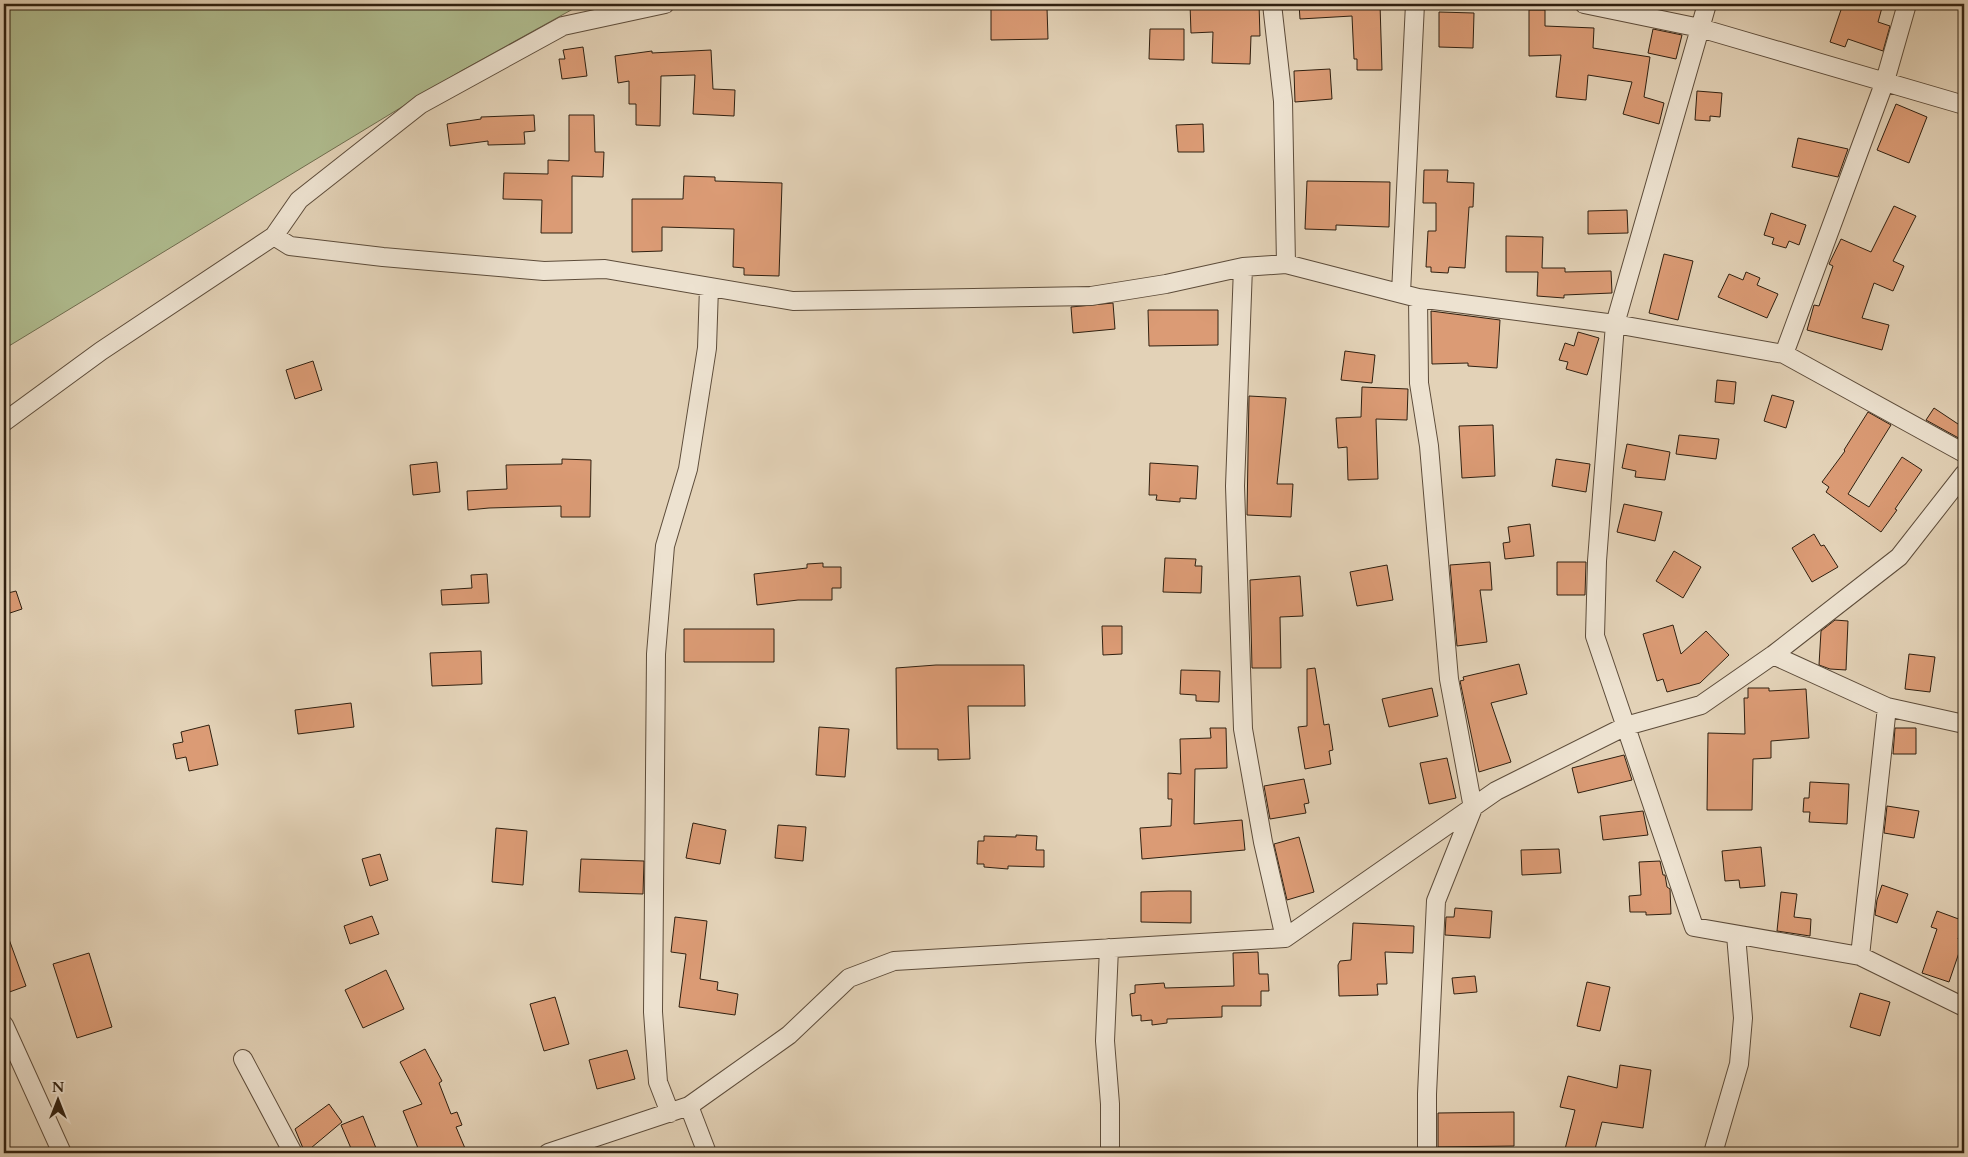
<svg xmlns="http://www.w3.org/2000/svg" width="1968" height="1157" font-family="Cardo,serif">
<rect width="100%" height="100%" fill="#e3d2b7"/>
<filter id="stains"><feTurbulence type="fractalNoise" baseFrequency=".004" numOctaves="4"/><feColorMatrix values="0 0 0 0 .2 0 0 0 0 .09 0 0 0 0 .02 0 0 0 .5 -.17"/></filter>
<radialGradient id="worn" r=".72"><stop offset=".6" stop-color="#630" stop-opacity="0"/><stop offset="1" stop-color="#630" stop-opacity=".3"/></radialGradient>
<path fill="#b0bd90" stroke="#706e50" d="M4,4H582L461,71L4,349Z"/>
<path fill="#db9b75" stroke="#302010" d="M1190,4H1259L1260,36H1251L1250,64L1212,63L1213,32L1191,33Z
M1299,4H1380L1382,70H1357V59H1354L1352,16L1300,19Z
M1843,4H1883L1878,22L1890,26L1883,51L1848,39L1845,47L1830,42Z
M1047,8L1048,39L991,40V9Z
M1529,10H1545V26L1594,28L1593,48L1650,57L1644,97L1664,103L1659,124L1623,114L1632,82L1588,75L1586,100L1556,97L1561,55L1529,56Z
M1439,12L1474,13L1473,48L1439,47Z
M1150,29H1184V60L1149,59Z
M1653,29L1682,35L1676,59L1648,53Z
M583,47L587,76L562,79L559,59H565L563,50Z
M711,50L713,89L735,90L734,116L693,114L695,75L661,76L660,126L636,125V104H629V81L618,83L615,56L652,51V53Z
M1330,69L1332,99L1295,102L1294,71Z
M1697,91L1722,93L1720,117L1710,116V121L1695,120Z
M1896,104L1927,117L1909,163L1877,150Z
M534,115L535,131L524,132L525,144L488,145V141L450,146L447,124L481,119V117Z
M569,115H594L595,152H604L603,177L572,176V233H541L542,200L503,199L504,173L548,174V160L569,161Z
M1203,124L1204,152H1178L1176,125Z
M1798,138L1848,149L1838,177L1792,167Z
M1424,170H1448L1447,182L1474,183L1473,207H1469L1465,268L1449,267L1448,273L1431,272V267H1426L1428,231H1436V203H1423Z
M684,176L715,177V181L782,183L779,276L744,275V268L733,267L734,229L662,227V251L632,252V199H683Z
M1307,181L1390,182L1389,227L1336,225V230L1305,229Z
M1894,206L1916,216L1893,261L1904,266L1893,291L1874,283L1862,318L1889,325L1882,350L1807,330L1814,305L1819,306L1833,266L1829,264L1841,239L1871,252Z
M1627,210L1628,233L1588,234V211Z
M1771,213L1806,225L1799,245L1789,241L1786,248L1772,244L1774,238L1764,235Z
M1506,236L1543,237L1542,268H1565V272L1611,271L1612,293L1564,295V298L1537,296L1538,272H1506Z
M1664,254L1693,261L1678,320L1649,313Z
M1746,272L1760,278L1757,285L1778,294L1767,318L1718,297L1729,274L1743,280Z
M1113,303L1115,329L1073,333L1071,307Z
M1148,310H1218V345L1149,346Z
M1431,311L1500,320L1497,368L1468,366V363L1432,364Z
M1578,332L1599,338L1587,375L1566,369L1568,362L1559,360L1565,343L1574,346Z
M1345,351L1375,355L1372,383L1341,380Z
M313,361L322,390L295,399L286,370Z
M1717,380L1736,382L1734,404L1715,402Z
M1362,387L1408,389L1407,420L1376,419L1378,479L1348,480L1347,447L1338,448L1336,418L1361,417Z
M1772,395L1794,401L1786,428L1764,421Z
M1249,396L1286,398L1277,484H1293L1291,517L1247,515Z
M1934,408L1964,428V441L1926,420Z
M1868,412L1891,425L1848,494L1869,507L1902,457L1922,470L1895,509L1897,510L1881,532L1826,492L1829,487L1822,482L1845,451L1844,450Z
M1493,425L1495,476L1462,478L1459,426Z
M1679,435L1719,439L1716,459L1676,454Z
M1627,444L1670,452L1665,480L1635,477L1636,471L1622,468Z
M562,459L591,460L590,517H561V506L489,508L468,510L467,491L507,489L506,465L562,464Z
M1556,459L1590,464L1586,492L1552,486Z
M437,462L440,492L413,495L410,465Z
M1150,463L1198,466L1196,499L1180,498V502L1156,500L1157,495H1149Z
M1624,504L1662,512L1655,541L1617,532Z
M1530,524L1534,556L1505,559L1503,543L1510,542L1508,527Z
M1814,534L1821,546L1824,545L1838,567L1812,582L1792,548Z
M1674,551L1701,567L1683,598L1656,581Z
M1165,558L1196,559L1195,566H1202L1201,593L1163,592Z
M1490,562L1492,590H1480L1487,642L1457,646L1450,565Z
M1557,562H1586L1585,595H1557Z
M823,563V567H841V588H832V600H798L757,605L754,574L807,568V564Z
M1387,565L1393,600L1357,606L1350,572Z
M487,574L489,603L442,605L441,590L472,588L471,575Z
M1300,576L1303,616L1280,617L1281,668H1252L1250,580Z
M16,591L22,609L4,615V594Z
M1835,620L1848,621L1846,670L1830,669L1819,665L1821,631Z
M1673,625L1681,654L1706,631L1729,655L1700,683L1667,692L1663,679L1657,681L1643,634Z
M1102,626H1122V654L1103,655Z
M684,629H774V662H684Z
M481,651L482,684L432,686L430,653Z
M1909,654L1935,657L1930,692L1905,689Z
M1519,664L1527,694L1491,703L1511,762L1479,772L1460,681L1464,680L1463,677Z
M936,665H1024L1025,706H968L970,759L938,760V749H897L896,668Z
M1315,668L1324,725L1329,724L1333,750L1329,751L1331,764L1305,769L1298,727L1307,726V669Z
M1181,670L1220,671L1219,702L1196,701V695L1180,694Z
M1432,688L1438,716L1389,727L1382,699Z
M1748,688H1769V691L1806,689L1809,738L1771,741V758L1753,759L1752,810H1707L1708,733L1745,734L1744,698H1748Z
M351,703L354,727L298,734L295,710Z
M209,725L218,765L189,771L186,757L176,759L173,744L183,742L181,732Z
M819,727L849,729L845,777L816,775Z
M1210,728H1226L1227,768L1195,769L1194,824L1242,820L1245,850L1142,859L1140,828L1171,826L1172,799H1168V773L1181,774L1180,739L1211,738Z
M1895,728H1916V754H1893Z
M1624,755L1632,780L1578,793L1572,768Z
M1447,758L1456,798L1429,804L1420,763Z
M1304,779L1309,803L1304,804L1306,813L1270,819L1264,786Z
M1810,782L1849,784L1847,824L1809,822L1810,812H1803L1804,798H1809Z
M1887,806L1919,811L1914,838L1884,833Z
M1643,811L1648,835L1603,840L1600,816Z
M693,823L726,830L720,864L686,858Z
M778,825L806,827L803,861L775,858Z
M496,828L527,831L523,885L492,882Z
M1016,835L1037,836L1036,850H1044V867L1008,866V869L984,867V864H977L978,841H984V836L1016,837Z
M1299,837L1314,892L1287,900L1274,844Z
M1761,847L1765,886L1740,888L1739,880L1725,881L1722,851Z
M1559,849L1561,873L1522,875L1521,850Z
M380,854L388,880L370,886L362,859Z
M581,859L644,861L643,894L579,892Z
M1660,861L1663,875H1665L1667,887L1670,889L1671,914L1646,915V912H1630L1629,896L1641,895L1639,862Z
M1882,885L1908,894L1897,923L1875,915L1877,900Z
M1169,891H1191V923L1141,922V892Z
M1781,892L1797,894L1794,917L1811,919L1810,936L1777,931Z
M1455,908L1492,911L1490,938L1445,935L1446,917H1454Z
M1937,911L1964,921L1958,939L1963,941L1949,982L1922,973L1937,929L1931,927Z
M372,916L379,934L350,944L344,926Z
M675,917L707,921L700,979L718,982L717,990L738,994L735,1015L679,1007L686,954L671,952Z
M1353,923L1414,926L1413,953L1385,952L1387,984H1377L1378,995L1339,996L1338,965L1340,961L1351,960Z
M4,931H6L26,986L4,994Z
M1258,952L1259,974H1268L1269,991H1261V1006H1222V1017L1167,1019V1023L1152,1025V1020L1141,1021V1015L1132,1016L1130,994L1135,993V985L1164,983L1165,988L1234,986L1233,953Z
M89,953L112,1027L77,1038L53,964Z
M386,970L404,1009L363,1028L345,990Z
M1475,976L1477,992L1454,994L1452,978Z
M1587,982L1610,987L1600,1031L1577,1026Z
M1860,993L1890,1002L1880,1036L1850,1027Z
M555,997L569,1044L544,1051L530,1004Z
M425,1049L442,1081L439,1083L451,1114L457,1112L462,1125L456,1127L467,1153H420L403,1111L422,1104L400,1062Z
M627,1050L635,1079L597,1089L589,1060Z
M1620,1065L1651,1070L1643,1128L1602,1122L1594,1153H1564L1575,1110L1560,1107L1568,1076L1617,1088Z
M329,1104L342,1122L305,1153L295,1129Z
M1514,1112V1146L1438,1147V1113Z
M363,1116L378,1153H353L341,1125Z"/>
<g fill="none" stroke-linecap="round" stroke-linejoin="round">
<g stroke="#5d4c3a" stroke-width="20">
<path id="minor" d="M1272,4L1283,101L1286,264
M1584,4L1700,28L1964,105
M1707,4L1615,324L1597,561L1595,636L1694,927L1860,956L1964,1007
M274,236L290,246L383,257L544,271L605,269L793,301L1091,296L1166,284L1243,267L1286,264L1418,298L1615,324L1784,354L1964,453
M1243,267L1235,486L1243,729L1263,842L1285,938
M1401,293L1415,4
M1418,298L1419,383L1429,446L1449,679L1473,808L1436,901L1427,1094V1153
M1784,354L1885,81L1907,4
M4,422L101,351L274,236L299,200L421,104L563,26L665,4
M1773,655L1887,707L1964,724
M1109,948L1105,1041L1110,1104V1153
M1860,956L1887,707
M4,1025L62,1153
M243,1059L293,1153
M689,1106L707,1153
M670,1113L658,1082L653,1012L656,654L665,546L688,469L707,348L709,287
M548,1153L689,1106L789,1035L849,978L894,961L1285,938L1496,791L1626,726L1701,705L1773,655L1899,557L1964,474
M1713,1153L1739,1064L1743,1018L1736,935"/>
</g>
<use href="#minor" stroke="#ede2d0" stroke-width="18"/>
</g>
<rect width="1968" height="1157" fill="none" stroke="#e3d2b7" stroke-width="20"/>
<rect x="5" y="5" width="1958" height="1147" fill="none" stroke="#302010" stroke-width="2.5"/>
<rect x="10" y="10" width="1948" height="1137" fill="none" stroke="#302010"/>
<g transform="translate(58 1100)" stroke="#ede2d0" stroke-width="4" paint-order="stroke">
<path d="M0-4L9 19L0 12L-9 19Z" fill="#302010"/>
<text y="-8" font-size="14" font-weight="bold" text-anchor="middle" fill="#302010">N</text>
</g>
<rect width="100%" height="100%" filter="url(#stains)"/>
<rect width="100%" height="100%" fill="url(#worn)"/>
</svg>
